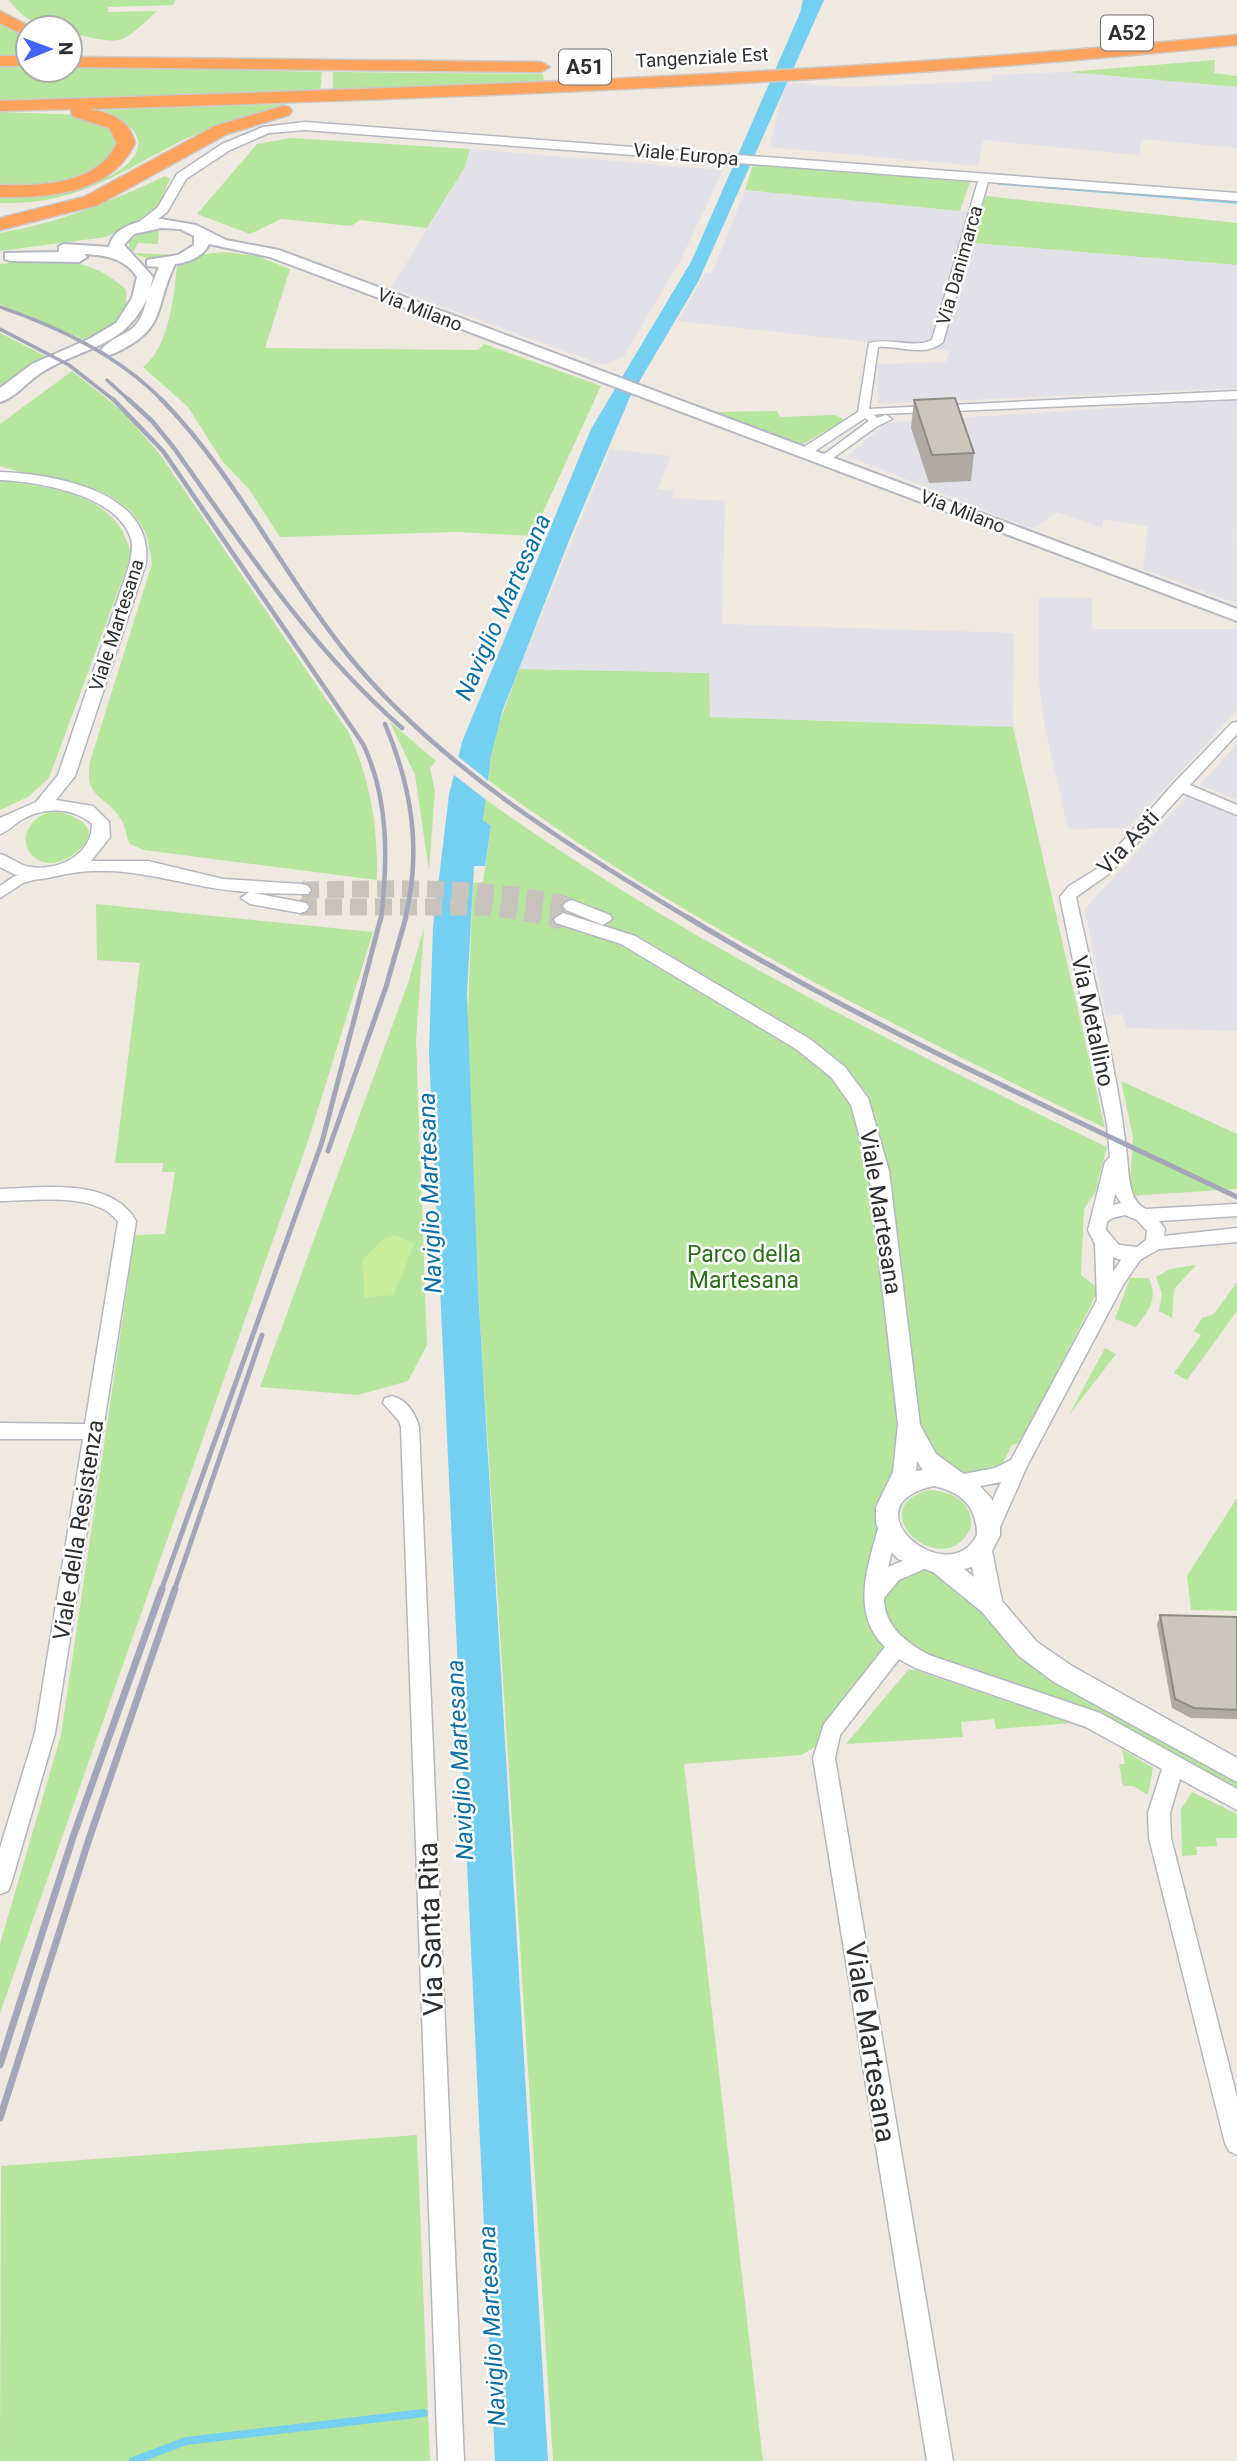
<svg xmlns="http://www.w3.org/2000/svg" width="1237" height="2461" font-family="Roboto,sans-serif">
<rect width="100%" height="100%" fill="#efe9e1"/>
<path fill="#e3e1e8" d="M1068,72L1237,87V148L1142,139L1139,155L983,140L978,166L769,147L785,83L850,87L991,81L992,75Z
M470,149L723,170L680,261L624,356L604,365L391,288L465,167Z
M745,190L978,213L974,243L1237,265V388L878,404L877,364L946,362L949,351L678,321L705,273H712Z
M1237,400L1236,603L1143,569L1148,526L1104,519L1102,528L1057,512L1032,529L848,456L884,425L894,422Z
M610,449L671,456L658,489L674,491L672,498L725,501L722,624L1014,633L1013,727L710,717L709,673L519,669Z
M1039,597L1092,598V629H1237V710L1128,828L1068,829L1045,728L1039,682Z
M1237,744V800L1200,785Z
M1189,795L1237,816V1031L1126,1028L1122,1014L1106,1016L1085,909Z"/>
<path fill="#b6e59e" d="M9,0H176L173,5L108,7V12L157,11C117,48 123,44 70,33V28C42,28 26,23 9,0Z
M0,23L28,36V57L0,56Z
M1215,60L1214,73L1237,76V87L1068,72Z
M0,65H28V70H70V66L322,72L320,93L0,101Z
M333,72L543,74L544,81L333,91Z
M287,104C252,113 218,124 185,139C119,172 80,205 0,203V194C24,192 52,194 76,189C125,176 174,140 102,110Z
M0,112L83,115L121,135L113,160L66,183L0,188Z
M291,138L470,149L465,167L427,228L360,220L351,226L281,219L250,234L197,214L257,144Z
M753,165L970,182L960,211L745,190Z
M165,176L170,179L159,205L151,214L106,237L0,251V233C57,223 113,201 165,176Z
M986,196L1237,223V265L973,243L978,213Z
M159,230L158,244L138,243L133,253L176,255C160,259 142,262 129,249V241L137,235Z
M225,252L257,256L290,269L265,348L478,350L484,344L601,386L532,536L457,532L280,537L249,489L223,462L188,407L143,367C169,347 174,297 177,266L195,255Z
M35,260C73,262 97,262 126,290C129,324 115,326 90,342L0,304V264Z
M0,333L49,358L0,390Z
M72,371L122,411L159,453L349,733C371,782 378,827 377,880L144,850L130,844C126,837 126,830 123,823C109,794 81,801 91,758L152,564C150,553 149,541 145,532C121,479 47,482 0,466V424Z
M777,411L780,417L835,415L845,420L803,444L713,412Z
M0,481C53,487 120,494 131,556L49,778L28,797L0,810Z
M519,669L709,673L710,717L1013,727L1105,1128C893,1025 679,921 488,780L494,737Z
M390,722L436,761L430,768L435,791L429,871L415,775Z
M485,799C679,939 893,1043 1107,1147L1095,1193L1084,1209L1081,1275L1099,1289L1022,1442L1012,1445L998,1472L892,1489L871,1599L924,1560L1014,1634L1237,1771V1800L1093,1720L898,1646L824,1742L801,1755L684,1764L763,2461H553L478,1289L467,1035L473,883L483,882L491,826L483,820Z
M52,811C71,813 104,826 81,848C34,892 0,827 52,811Z
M96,904L373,932L308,1141L0,2013V1944L61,1735L135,1235L165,1234L175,1172H162L163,1163H115L140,963L97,960Z
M424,928L416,1041L427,1345L408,1381L358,1395L260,1387L408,983Z
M1121,1081L1237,1134V1189L1129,1196L1133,1137Z
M1196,1265L1174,1289L1172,1318L1159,1311L1162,1294L1156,1277L1170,1269Z
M1130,1278H1149C1158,1300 1149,1310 1136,1327L1115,1319Z
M1237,1282V1311L1187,1380L1174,1373L1201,1335L1194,1331L1202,1318L1214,1314Z
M1105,1348L1116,1354L1069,1415Z
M929,1490C952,1491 973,1502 971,1527C946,1586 858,1509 929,1490Z
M1237,1498V1611L1191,1610L1187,1576Z
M908,1670H915L1071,1723L996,1729L994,1719L961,1722L963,1737L846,1744Z
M1122,1749L1153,1768L1148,1795L1133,1786H1123L1119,1764H1125Z
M1192,1792L1237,1814V1838H1216L1217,1846L1196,1847L1197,1855L1182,1856L1181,1809Z
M417,2135L430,2461H0L1,2166Z"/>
<path fill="#c9ec9a" d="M395,1235L414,1244L394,1295L364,1298L363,1259L383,1239Z"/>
<path fill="#75cff0" d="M803,0H824L698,282L630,397L570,538L502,712L491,756L483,820L491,826L485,866H474L467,994L478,1289L548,2461H495L429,1052L433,927L449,795L462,742L591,429L692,260L800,13Z"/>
<path fill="#efe9e1" d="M455,754L491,783L489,802L450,772Z"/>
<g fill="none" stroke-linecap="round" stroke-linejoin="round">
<path stroke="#75cff0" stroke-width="3.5" d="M999,183L1237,202"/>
<path stroke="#75cff0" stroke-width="8" d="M133,2461L186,2441L424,2413"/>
<path stroke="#c8c4bd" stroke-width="17" stroke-dasharray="17 8" stroke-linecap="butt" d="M302,890C393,889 483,884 572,906
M300,907H488L562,919"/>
<path stroke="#c8c4bd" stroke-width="21" stroke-dasharray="21 10" stroke-linecap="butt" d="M552,917L563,919"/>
<g stroke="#b4b7c1" stroke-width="3">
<path id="minor" d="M984,175L989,178L943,342C924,358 900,345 878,347L869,409L1237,391V399L880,414L874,415L877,418L886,415L892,419L876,427L829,461L819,458L869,421L865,418L809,455H801V449L858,412L869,343C889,337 913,349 932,340L979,178Z
M1237,722V734L1190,785L1237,805V815L1183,793L1110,873L1076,897C1094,983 1118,1070 1127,1157C1129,1174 1128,1201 1146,1209L1237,1204V1216L1159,1221L1165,1229L1164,1236L1237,1228V1242L1159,1249L1140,1260L1123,1285L1027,1466L997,1534L990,1536L983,1534L980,1528L1001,1482L960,1490L953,1488L950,1482L953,1476L995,1468L1011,1460L1097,1300L1095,1244L1088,1230L1105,1162L1110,1157L1107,1124L1060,897L1069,886L1100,867L1174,783L1232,723ZM1115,1194L1116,1195L1121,1203L1113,1205ZM1125,1215L1137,1220L1147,1231L1146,1240L1137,1247L1119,1245L1106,1230L1107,1222L1112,1218ZM1113,1257L1121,1260L1113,1272Z
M42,868L50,873L47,876L23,883L0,898V886L13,877Z
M0,1189C43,1188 111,1177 136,1221L55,1733L11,1884L8,1891L0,1894V1848L35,1733L83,1439H0V1423L85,1424L118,1222C98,1191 32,1201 0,1201Z
M392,1396C407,1400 415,1413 419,1427L464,2461H438L401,1427L399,1421L383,1403L385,1398Z
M888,1521L895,1523L898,1529L888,1567L924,1552L931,1554L934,1560L931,1566L899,1580L884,1598C884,1627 906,1642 929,1655L1100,1713L1237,1789V1810L1180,1779L1170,1813L1171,1838L1237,2097V2155L1229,2151L1225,2143L1149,1838L1148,1813L1162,1769L1086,1727L915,1668L899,1659L840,1735L835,1758L953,2461H927L813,1758L824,1724L885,1647C851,1614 867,1568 878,1529L881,1523Z"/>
</g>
<g stroke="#b4b7c1" stroke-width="3">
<path id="tertiary" d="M305,122L1237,193V201L305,130L269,133L230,150L186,179L167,212L144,230L133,227L158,207L177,174L222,144L263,127Z
M0,472C54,474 154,491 146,563L75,776L56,800L93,806L109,822L110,837L91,861H148L223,879L302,884L308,886L311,890L308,894L254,893L306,903L309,907L306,911L300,913L250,904L241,898L249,892C189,889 132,863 72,873C37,879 35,886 0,867V854C11,857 20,866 31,867C60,871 92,854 92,824C73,807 45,807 23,819C15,823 9,831 0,834V818L36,802L58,775L130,563C131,554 134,544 130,536C114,494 39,482 0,480Z
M572,900L610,915L612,919L603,925L566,910L563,906L566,902Z
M563,913L635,936L810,1039L845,1067L868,1098L889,1171L920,1425L936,1454L979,1485L991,1498L1000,1520V1535L992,1551L1002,1601L1037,1642L1072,1666L1237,1758V1782L1054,1682L1019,1656L982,1612L933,1572L898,1559L886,1546L876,1523V1507L893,1472L898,1424L869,1171L851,1105L831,1077L796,1049L621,944L556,923L554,919ZM917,1461L923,1470L916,1471ZM934,1486C961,1492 977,1506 977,1535C948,1593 844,1505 934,1486ZM972,1567L974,1577L964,1569Z"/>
</g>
<g stroke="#b4b7c1" stroke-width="4">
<path id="secondary" d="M161,219L196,225L226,240L279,250L1237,609V621L270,257L209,244C204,256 188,263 175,264C153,310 168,328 115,353L109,355L101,350C123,327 137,340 147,299C123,348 86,346 44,371C29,379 16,398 0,402V388L32,364L89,339L116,323L132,298L137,277C125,258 105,255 84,254L87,257L79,262L10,261L5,259V253L59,252V246L64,244L109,247C114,225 141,220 161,219ZM161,228L180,229L194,236V245L178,255L147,260V266L159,267L150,289L153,277L124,245L134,234Z"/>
</g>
<g stroke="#c9c9c9" stroke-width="3">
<path id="motorway" d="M0,11L33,28H28V37L0,23Z
M1237,35V45C856,84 472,97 89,109C111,113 130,120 135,143C113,193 49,198 0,197V185C40,186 98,185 117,143L109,128L72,116L71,109L0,111V101C413,88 826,76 1237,35Z
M0,56H28V66H0Z
M70,57L541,62L550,67L541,72L70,67Z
M283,106L289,107L292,111L289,115L227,134L98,205L0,230V218L84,197L215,126Z"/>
</g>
<use href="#minor" fill="#fff" fill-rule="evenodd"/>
<use href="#tertiary" fill="#fff" fill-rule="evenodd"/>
<use href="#secondary" fill="#fff" fill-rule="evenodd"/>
<use href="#motorway" fill="#ffa35c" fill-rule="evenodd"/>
<path stroke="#a3a6b8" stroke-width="3.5" d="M0,307C60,328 118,355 163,401
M0,329L69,365L115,401
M107,380L130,401"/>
<path stroke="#a3a6b8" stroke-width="4.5" d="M113,399L163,451L363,744C389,798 388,860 381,919
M128,399L152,421L174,448C244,547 310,647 402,728
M161,399C235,474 282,573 348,655C439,767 568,845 690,919
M385,724C412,788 422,851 405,919"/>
<path stroke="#a3a6b8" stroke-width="5" d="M687,917C863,1024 1052,1109 1237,1197
M328,1151L386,987L406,917
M161,1591L322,1142L381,917
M174,1591L262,1335"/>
<path stroke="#a3a6b8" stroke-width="7" d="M0,2065L73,1837L162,1589
M0,2118L89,1839L175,1589"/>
</g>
<path fill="#afaba4" d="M914,400L974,453L971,481L929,483L911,428Z
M1160,1615L1237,1617V1719L1191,1718L1172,1708L1157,1625Z"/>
<path fill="#cbc7bf" stroke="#8e8b86" stroke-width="2" d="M955,398L974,453L932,455L914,400Z
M1160,1615L1237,1617V1710L1194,1708L1175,1699Z"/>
<g text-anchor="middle" stroke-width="5" stroke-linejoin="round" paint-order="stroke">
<g font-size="19" fill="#2e2e2e" stroke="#fff">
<text transform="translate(702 57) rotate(-3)" y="7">Tangenziale Est</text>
<text transform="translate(686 154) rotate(5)" y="7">Viale Europa</text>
<text transform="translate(959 265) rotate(-74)" y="7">Via Danimarca</text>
<text transform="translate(420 309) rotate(21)" y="7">Via Milano</text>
<text transform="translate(963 511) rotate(21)" y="7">Via Milano</text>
<text transform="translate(116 625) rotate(-72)" y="7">Viale Martesana</text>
</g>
<g fill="#fff" stroke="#6d6d6d" stroke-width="2">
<rect x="1101" y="15.5" width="52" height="35" rx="5"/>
<rect x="559" y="49.5" width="52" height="35" rx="5"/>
</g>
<g font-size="21" font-weight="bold" fill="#2e2e2e">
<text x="1127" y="40">A52</text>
<text x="585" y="74">A51</text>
</g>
<g font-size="23" fill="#2e2e2e" stroke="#fff">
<text transform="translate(1128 842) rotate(-47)" y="8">Via Asti</text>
<text transform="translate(1093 1021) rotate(78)" y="8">Via Metallino</text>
<text transform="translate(881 1212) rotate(81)" y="8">Viale Martesana</text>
<text transform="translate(78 1530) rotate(-81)" y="8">Viale della Resistenza</text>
</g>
<g font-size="23" fill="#2c6e1b" stroke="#fff">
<text x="744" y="1262">Parco della<tspan x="744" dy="26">Martesana</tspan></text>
</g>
<g font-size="24" font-style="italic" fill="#0d6fa3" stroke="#fff">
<text transform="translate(503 607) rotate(-66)" y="8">Naviglio Martesana</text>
<text transform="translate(430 1193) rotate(-92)" y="8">Naviglio Martesana</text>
<text transform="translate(460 1760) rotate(-93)" y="8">Naviglio Martesana</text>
<text transform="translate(492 2326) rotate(-93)" y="8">Naviglio Martesana</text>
</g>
<g font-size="28" fill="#2e2e2e" stroke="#fff">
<text transform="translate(430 1929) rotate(-92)" y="10">Via Santa Rita</text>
<text transform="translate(871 2042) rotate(81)" y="10">Viale Martesana</text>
</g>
</g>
<g transform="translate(49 49) rotate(89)"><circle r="33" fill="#ffffff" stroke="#ababab" stroke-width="2"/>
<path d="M0-5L12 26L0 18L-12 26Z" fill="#4264fb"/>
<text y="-10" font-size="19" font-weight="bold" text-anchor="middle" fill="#2e2e2e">N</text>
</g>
</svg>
